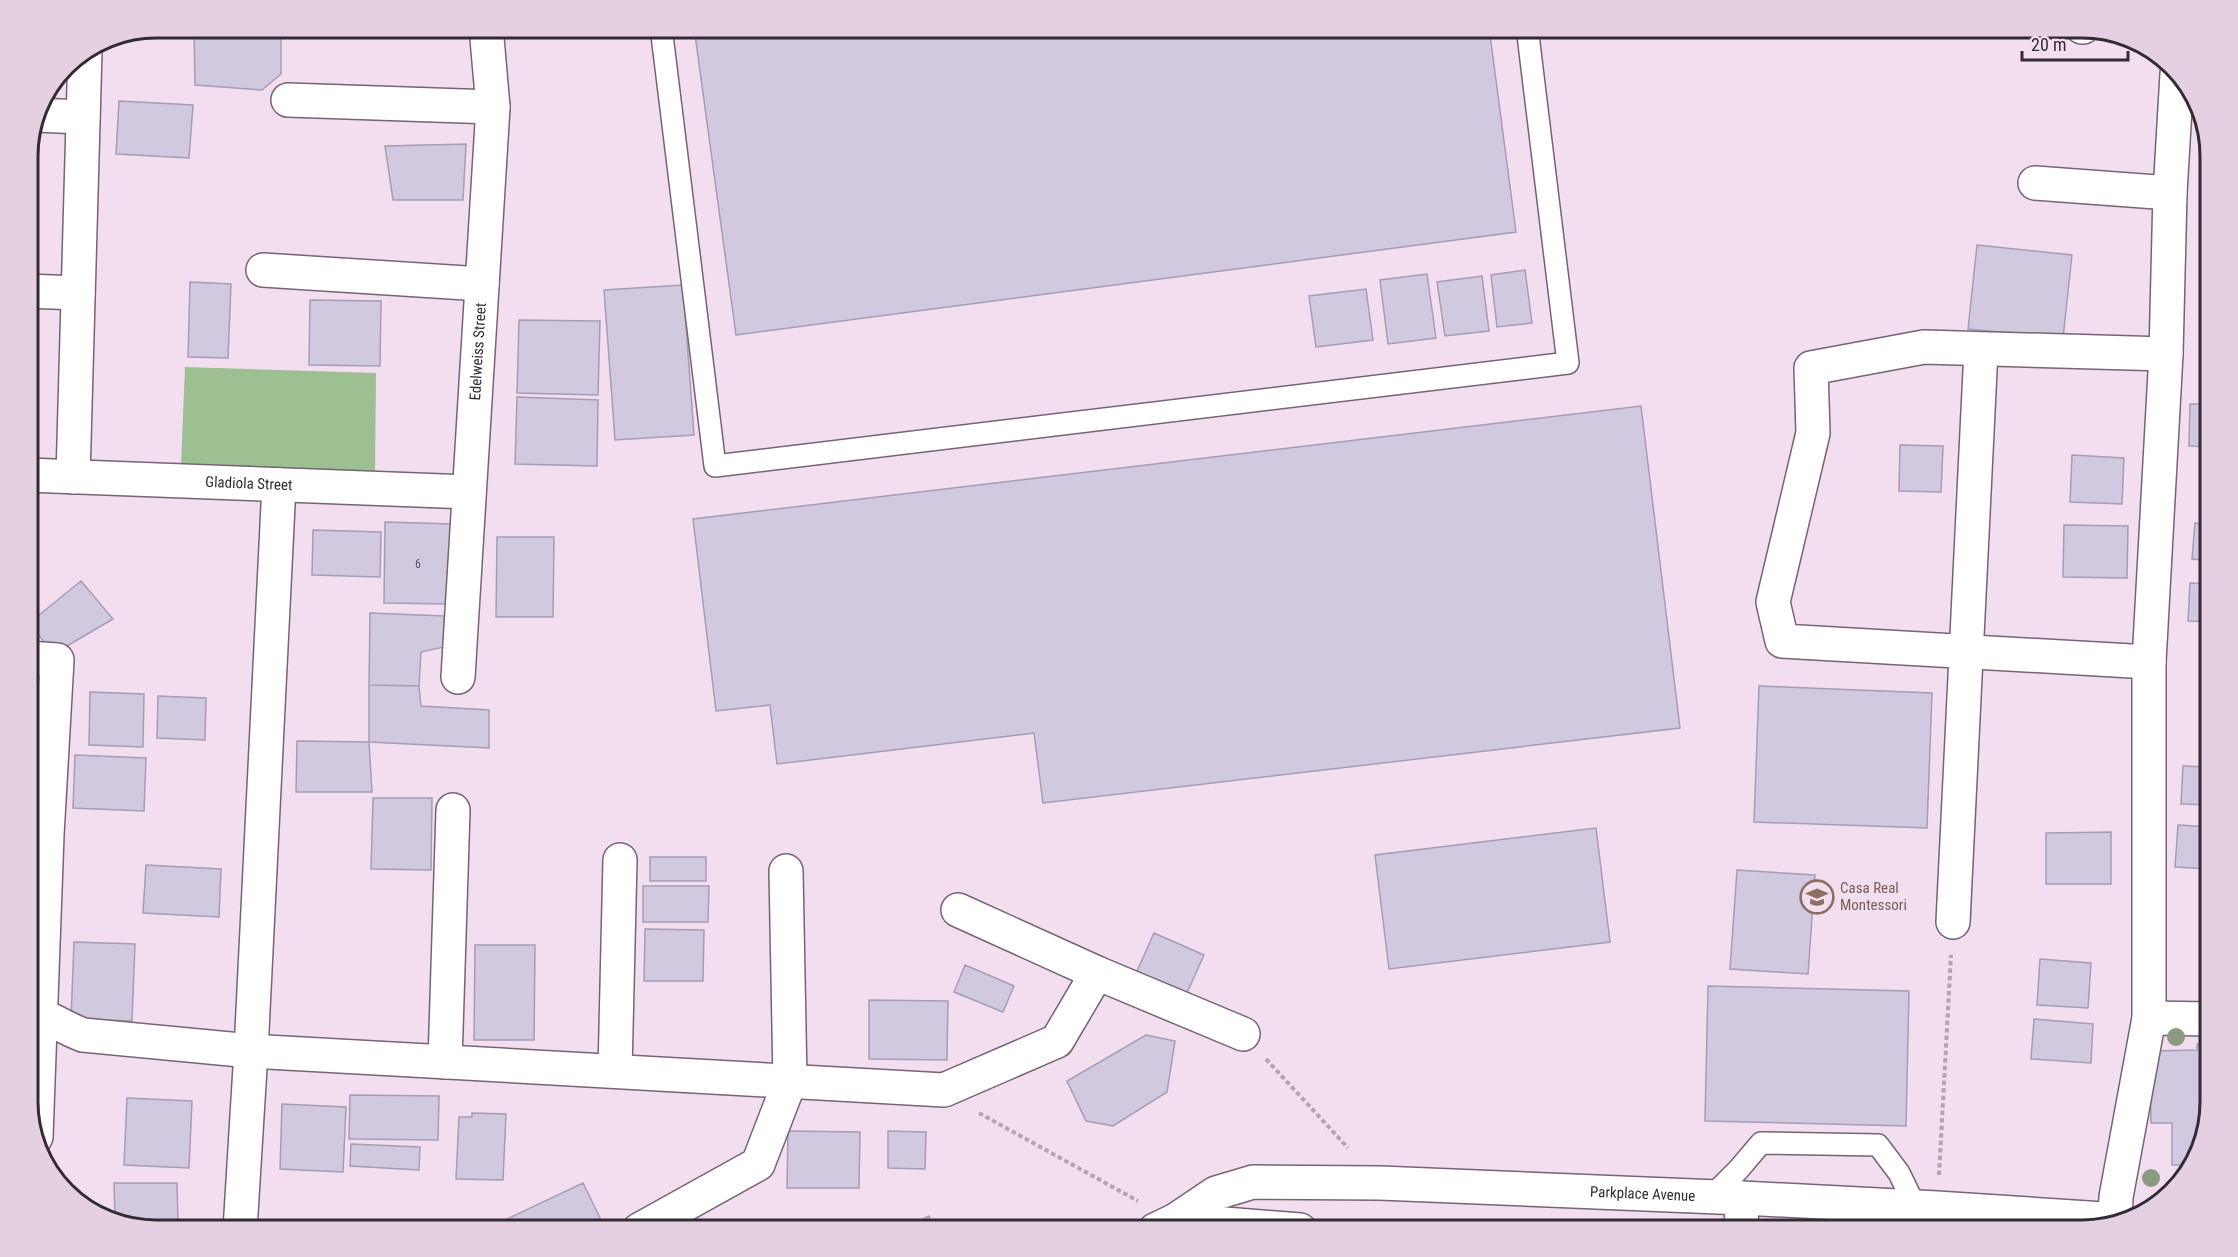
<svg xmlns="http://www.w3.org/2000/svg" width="2238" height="1257" font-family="'Roboto Condensed',sans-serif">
<rect width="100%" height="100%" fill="#f3def0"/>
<path fill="#9cc092" d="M185,367L376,373L375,473L181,465Z"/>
<path fill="#d1c9e0" stroke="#a59db3" stroke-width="1.5" d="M694,27H1489L1516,232L736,335Z
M194,28L281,29V74L262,90L195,85Z
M119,101L193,105L189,158L116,154Z
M466,144L463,200H393L385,146Z
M2209,224H2211V266H2207Z
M1977,245L2072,255L2063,338L1968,329Z
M1525,270L1532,323L1497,327L1491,275Z
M1427,274L1436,338L1388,344L1380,280Z
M1482,276L1489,331L1445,336L1437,282Z
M190,282L231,284L228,358L188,357Z
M683,285L694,435L615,440L604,290Z
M1366,289L1373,340L1316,347L1309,296Z
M310,300L381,301L380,366L309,365Z
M519,320L600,321L598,395L517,393Z
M2201,344H2211V382H2201Z
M517,397L598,400L597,466L515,464Z
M2190,404H2211V447L2189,446Z
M1641,406L1680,728L1043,803L1034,733L777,764L770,705L716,711L693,519Z
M1900,445L1943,446L1941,492L1899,491Z
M2072,455L2124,458L2122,504L2070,502Z
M385,522L453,524L451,604L384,603Z
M2195,523L2211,525V561L2192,559Z
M2064,525L2128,526L2127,578L2063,577Z
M313,530L381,532L380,577L312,575Z
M497,537H554L553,617H496Z
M81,581L113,619L55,653L28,624Z
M2190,583L2211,584V622L2188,621Z
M370,613L444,616V647L421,652L419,686L369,685Z
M369,685L419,686L421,706L489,710V748L369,742Z
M1759,686L1932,693L1927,828L1754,822Z
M90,692L144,694L143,747L89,745Z
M158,696L206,698L205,740L157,738Z
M297,741L369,742L372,792H296Z
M75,755L146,758L144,811L73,808Z
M2183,766L2211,767V805L2181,804Z
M373,798H432L431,870L371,869Z
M2178,825L2211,827V869L2175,867Z
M1596,828L1610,942L1389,969L1375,855Z
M2111,832V884H2046V833Z
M650,857H706V881H650Z
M146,865L221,869L219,917L143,913Z
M1737,870L1815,875L1808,974L1730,969Z
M643,886H709L708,922H643Z
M645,929L704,930L703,981H644Z
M1154,933L1204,955L1183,1002L1133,980Z
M74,942L135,944L132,1021L71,1019Z
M475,945H535L534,1040H474Z
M2040,959L2091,963L2088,1008L2037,1005Z
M965,965L1014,986L1003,1012L954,992Z
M1708,986L1909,991L1906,1126L1705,1121Z
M869,1000L948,1001L947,1060L869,1059Z
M2034,1019L2093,1024L2091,1063L2031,1059Z
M1146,1035L1175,1041L1167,1092L1113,1126L1086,1121L1067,1081Z
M2197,1044H2211V1102L2194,1165H2172V1123H2151L2150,1051L2197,1050Z
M350,1095L439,1096L438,1140L349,1139Z
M127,1098L192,1101L189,1168L124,1165Z
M282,1104L346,1107L343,1172L280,1169Z
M472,1113L506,1114L503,1180L456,1179L459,1117H472Z
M788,1131L860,1132L859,1188H787Z
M888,1131L926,1132L925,1169L888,1168Z
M351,1144L420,1147L419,1170L350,1166Z
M114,1183H177L178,1222L129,1223L115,1219Z
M583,1183L605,1228L600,1230H512L507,1219Z
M929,1216L936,1230H901Z"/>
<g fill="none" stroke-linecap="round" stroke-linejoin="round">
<g stroke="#766474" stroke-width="24">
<path id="service" d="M661,27L715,466L1568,363L1527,27
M1710,1198L1739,1169L1761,1143L1878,1145L1899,1173L1915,1206"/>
</g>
<g stroke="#766474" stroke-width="36">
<g id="minor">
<path d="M2082,27H2083"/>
<path d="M288,100L493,107"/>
<path d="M36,115L83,117"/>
<path d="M2035,183L2170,193"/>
<path d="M263,270L482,284"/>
<path d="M27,291L78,293"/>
<path id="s1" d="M27,475L469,492"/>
<path d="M73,477L85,51"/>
<path d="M27,658L57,660L47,835L36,1137"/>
<path d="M2149,662L1782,641L1773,602L1813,433L1811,368L1924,347L2166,354"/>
<path id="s2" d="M458,677L493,107L486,27"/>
<path d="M958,910L1097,973L1243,1034"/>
<path d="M1953,922L1981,350"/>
<path d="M27,1012C47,1015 64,1028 83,1035L251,1051L944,1090L1057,1041L1097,973"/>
<path d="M2149,1018L2211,1019"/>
<path d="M445,1062L453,810"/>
<path d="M615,1071L620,860"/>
<path d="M1176,1220L1300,1230"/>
<path d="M2115,1221L2116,1197L2149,1018V662L2166,354L2170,193L2177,74"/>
<path d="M240,1230L251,1051L279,485"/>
<path d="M639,1230L758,1164L790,1081L786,871"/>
<path id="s3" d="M1155,1230L1176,1220L1216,1193L1253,1182L1380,1183L1742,1198L1937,1208L2119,1220"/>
<path d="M1741,1230L1742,1198"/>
</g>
</g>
<path stroke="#b4a3b2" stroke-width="4" stroke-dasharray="4.5 3" stroke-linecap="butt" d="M1266,1059L1348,1148
M979,1113L1138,1201
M1939,1175L1951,955"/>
<use href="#service" stroke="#fff" stroke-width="21"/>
<use href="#minor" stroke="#fff" stroke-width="33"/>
</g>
<g fill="#8a9b81">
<circle cx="2176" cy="1037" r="9"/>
<circle cx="2151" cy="1178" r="9"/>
</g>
<defs>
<g id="school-ring" transform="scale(1.725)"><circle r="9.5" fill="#f3def0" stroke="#8d6e63" stroke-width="1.5"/><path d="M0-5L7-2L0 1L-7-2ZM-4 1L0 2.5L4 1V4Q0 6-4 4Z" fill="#8d6e63"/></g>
</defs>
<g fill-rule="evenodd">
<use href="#school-ring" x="1817" y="897"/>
</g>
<g text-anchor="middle" stroke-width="4.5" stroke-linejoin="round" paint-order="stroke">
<g font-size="12" fill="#5a525e">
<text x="418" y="568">6</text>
</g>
<g font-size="15" fill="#322b32" stroke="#f3def0">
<text dy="5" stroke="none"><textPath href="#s2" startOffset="326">Edelweiss Street</textPath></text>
<text dy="5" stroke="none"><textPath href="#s1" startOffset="222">Gladiola Street</textPath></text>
<text dy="5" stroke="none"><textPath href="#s3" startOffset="500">Parkplace Avenue</textPath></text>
</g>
<g font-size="15" fill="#785e54" stroke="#f3def0" text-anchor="start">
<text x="1840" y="893">Casa Real<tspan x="1840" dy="17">Montessori</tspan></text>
</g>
</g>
<path d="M0 0H2238V1257H0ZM156 38H2082A118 118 0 0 1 2200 156V1102A118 118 0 0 1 2082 1220H156A118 118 0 0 1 38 1102V156A118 118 0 0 1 156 38Z" fill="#e4d0e1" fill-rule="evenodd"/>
<path fill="none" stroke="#322b32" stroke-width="3" d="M156 38H2082A118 118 0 0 1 2200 156V1102A118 118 0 0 1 2082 1220H156A118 118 0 0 1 38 1102V156A118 118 0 0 1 156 38Z"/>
<path d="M2022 51v9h106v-9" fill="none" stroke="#322b32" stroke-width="3"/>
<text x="2031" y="51" font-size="18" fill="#322b32" stroke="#f3def0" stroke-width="4.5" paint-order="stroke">20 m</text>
</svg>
